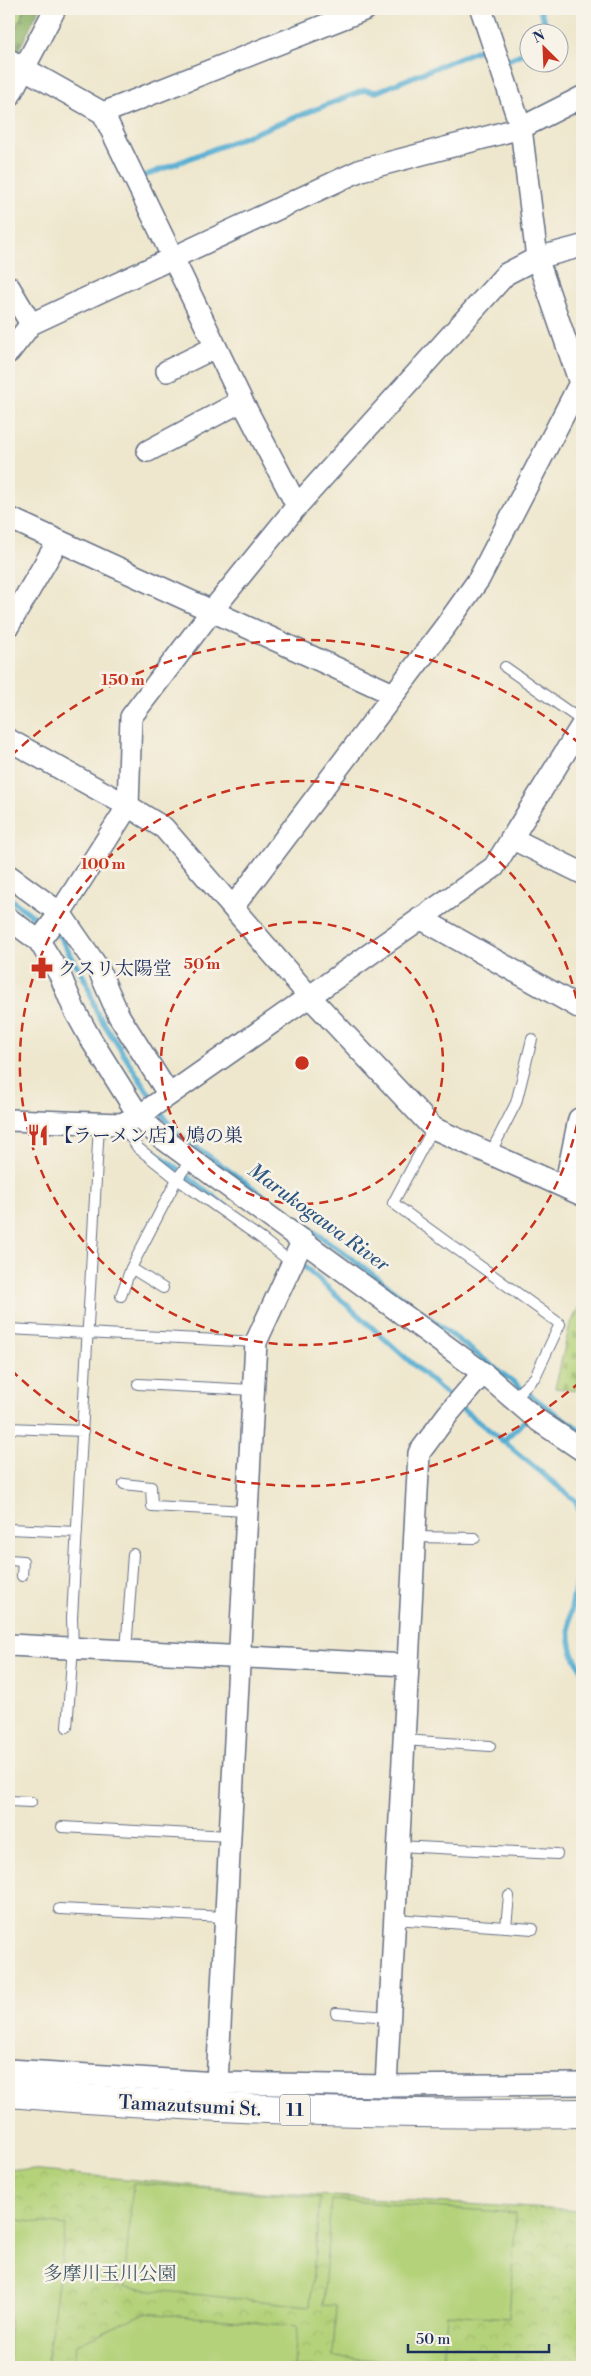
<svg xmlns="http://www.w3.org/2000/svg" width="591" height="2376" font-family="'Libre Bodoni','Noto Serif JP',serif">
<defs>
<pattern id="forest-firs" width="22" height="20" patternUnits="userSpaceOnUse" patternTransform="scale(1.25)"><rect width="22" height="20" fill="#8fb469"/><path d="M5 1l3.5 6h-7zM16 11l3.5 6h-7z" fill="#74935a"/></pattern>
<pattern id="cemetery-stones" width="16" height="16" patternUnits="userSpaceOnUse" patternTransform="scale(1.25)"><rect width="16" height="16" fill="#b4d279"/><path d="M2 7V4a2 2 0 0 1 4 0v3zM10 15v-3a2 2 0 0 1 4 0v3z" fill="#9ab56b"/></pattern>
<pattern id="park-crowns" width="20" height="18" patternUnits="userSpaceOnUse" patternTransform="scale(1.25)"><rect width="20" height="18" fill="#b4d279"/><path d="M2 6a3 3 0 1 1 6 0M12 15a3 3 0 1 1 6 0" fill="none" stroke="#9ab56b"/></pattern>
</defs>
<rect width="100%" height="100%" fill="#f7f3e8"/>
<filter id="ink" filterUnits="userSpaceOnUse"><feTurbulence type="fractalNoise" baseFrequency=".02" numOctaves="2"/><feDisplacementMap in="SourceGraphic" scale="10" xChannelSelector="R" yChannelSelector="G"/><feConvolveMatrix kernelMatrix="1 2 1 2 8 2 1 2 1" color-interpolation-filters="sRGB"/></filter>
<filter id="wash" filterUnits="userSpaceOnUse"><feTurbulence type="fractalNoise" baseFrequency=".0096" numOctaves="4" result="noise"/><feDisplacementMap in="SourceGraphic" scale="20" xChannelSelector="R" yChannelSelector="G"/><feGaussianBlur stdDeviation="1.12" result="paint"/><feColorMatrix in="noise" values="0 0 0 0 0 0 0 0 0 0 0 0 0 0 0 0 0 1.4 0 .05"/><feComposite in="paint" operator="in"/></filter>
<g filter="url(#wash)">
<rect width="100%" height="100%" fill="#eee7cd"/>
<path fill="url(#forest-firs)" stroke="#557264" d="M25,9H39L18,52L9,46V31L13,33Z"/>
<path fill="url(#cemetery-stones)" stroke="#68806c" d="M582,1299V1374L580,1373L575,1391L555,1388L569,1328Z"/>
<path fill="url(#park-crowns)" stroke="#68806c" d="M9,2168L264,2192L582,2211V2367H9Z"/>
<path fill="#b4d279" stroke="#68806c" d="M9,9H25L13,33L9,31Z
M133,2183L320,2198L310,2306L124,2287Z
M331,2200L516,2213L509,2318L447,2314L443,2364L333,2357L336,2306L323,2305Z
M9,2219L66,2226L46,2367H9Z
M144,2313L297,2326L294,2367H72L77,2344Z"/>
<g fill="none" stroke-linecap="round" stroke-linejoin="round">
<path stroke="#55add2" stroke-width="5.5" d="M539,9L550,32
M503,62L528,51
M139,178L365,90L376,92L488,46
M9,898L45,925
M52,931L60,937L87,983L96,1011L153,1100
M158,1108L175,1132L355,1261L546,1407L582,1431
M138,1139L256,1229
M299,1262L454,1401
M460,1407L503,1441
M528,1418L503,1441L576,1501L582,1520
M582,1561C576,1588 564,1622 572,1650C573,1657 579,1664 582,1671"/>
</g>
</g>
<g filter="url(#ink)">
<g fill="none" stroke-linecap="round" stroke-linejoin="round">
<g stroke="#656f85" stroke-width="12">
<path id="service" d="M505,667L582,721
M121,1124L138,1148L177,1179L262,1239L292,1263
M433,1128L393,1203L560,1324L535,1377L513,1398
M490,1154L516,1103L532,1039
M163,1288L131,1268L177,1179L191,1160
M121,1296L131,1268
M9,1329L256,1342
M138,1384L253,1390
M9,1428L83,1431
M124,1484L151,1487L152,1506L247,1511
M9,1529L77,1532
M414,1537L475,1538
M9,1560L23,1561L22,1576
M126,1651L133,1554
M67,1727L73,1648L72,1618L99,1124
M404,1740L490,1746
M9,1801L31,1802
M62,1827L229,1836
M398,1846L557,1854
M59,1909L225,1917
M395,1919L533,1929
M506,1927L509,1896
M336,2013L390,2017"/>
</g>
<g stroke="#656f85" stroke-width="24">
<path id="minor" d="M481,9L521,128L537,258L580,383L582,385
M9,60L103,113L242,401L297,506
M9,97L55,9
M103,113L366,9
M9,287L31,324
M9,352L31,324L361,170L521,128L582,97
M167,371L216,347
M148,451L242,401
M9,518L393,694
M9,625L58,541
M9,740L128,806L164,828L309,996L433,1128L582,1195
M511,838L582,873
M9,876L60,913L98,968L119,1016L169,1095
M233,907L447,624L479,579L580,383L582,382
M420,918L582,1009
M9,919L39,941L60,975L74,1009L90,1038L139,1116L158,1135L483,1373L539,1421L582,1450
M39,941L60,913L128,806L131,717L211,612L297,506L506,274L537,258L582,246
M9,1120L121,1124L139,1116L494,867L582,725
M565,1187L579,1119
M9,1645L407,1665
M9,2070L217,2083L386,2086L582,2084
M217,2083L256,1342L303,1240
M386,2086L419,1453L448,1414L483,1373"/>
</g>
<g stroke="#656f85" stroke-width="30">
<path id="primary" d="M9,2093C199,2109 391,2116 582,2113"/>
</g>
<use href="#service" stroke="#fff" stroke-width="10"/>
<use href="#minor" stroke="#fff" stroke-width="21"/>
<use href="#primary" stroke="#fff" stroke-width="28"/>
</g>
</g>
<g fill="none" stroke="#c8321e" stroke-width="2.5" stroke-dasharray="9 6">
<circle cx="302" cy="1063" r="141"/>
<path d="M582 1095A282 282 0 1 1 582 1031"/>
<path d="M580 1382A423 423 0 0 1 11 1370M11 756A423 423 0 0 1 580 744"/>
</g>
<defs>
<g id="pharmacy-bare" transform="scale(1.725)"><path d="M-2-6h4v4h4v4h-4v4h-4v-4h-4v-4h4Z" fill="#c8321e" stroke="#f7f3e8" stroke-width="2.5" paint-order="stroke"/></g>
<g id="restaurant-bare" transform="scale(1.725)"><path d="M-5-6h1v4h1v-4h1v4h1v-4h1v5L-1.5 .5V6h-2V.5L-5-1ZM5-6V6H3V1.5H1.5Q1.5-4 5-6Z" fill="#c8321e" stroke="#f7f3e8" stroke-width="2.5" paint-order="stroke"/></g>
</defs>
<g fill-rule="evenodd">
<use href="#pharmacy-bare" x="42" y="968"/>
<use href="#restaurant-bare" x="38" y="1135"/>
</g>
<g text-anchor="middle" stroke-width="5" stroke-linejoin="round" paint-order="stroke">
<rect fill="#f7f3e8" stroke="#5d6a87" stroke-width="1" x="280" y="2094.5" width="30" height="31" rx="4"/>
<g font-size="18" font-weight="bold" fill="#1b2f5e">
<text x="295" y="2116">11</text>
</g>
<g font-size="19" fill="#1b2f5e" stroke="#f7f3e8" text-anchor="start">
<text x="58" y="975">クスリ太陽堂</text>
<text x="54" y="1142">【ラーメン店】鳩の巣</text>
</g>
<g font-size="19" fill="#1b2f5e" stroke="#f7f3e8">
<text transform="translate(190 2105) rotate(3)" y="7">Tamazutsumi St.</text>
</g>
<g font-size="19" fill="#415865" stroke="#f7f3e8">
<text x="110" y="2280">多摩川玉川公園</text>
</g>
<g font-size="20" font-style="italic" fill="#2c5581" stroke="#f7f3e8">
<text transform="translate(319 1217) rotate(36)" y="7">Marukogawa River</text>
</g>
</g>
<circle cx="302" cy="1063" r="8" fill="#c8321e" stroke="#f7f3e8" stroke-width="2.5"/>
<g font-size="15" text-anchor="middle" font-weight="bold" fill="#c8321e" stroke="#f7f3e8" stroke-width="5" stroke-linejoin="round" paint-order="stroke">
<text x="123" y="685">150 m</text>
<text x="103" y="869">100 m</text>
<text x="202" y="969">50 m</text>
</g>
<rect width="591" height="2376" fill="none" stroke="#f7f3e8" stroke-width="30"/>
<g transform="translate(544 48) rotate(336)"><circle r="24" fill="#f7f3e8" stroke="#9fa5b1"/>
<path d="M0-4L9 19L0 12L-9 19Z" fill="#c8321e"/>
<text y="-8" font-size="14" font-weight="bold" text-anchor="middle" fill="#1b2f5e">N</text>
</g>
<path d="M408 2344v8h141v-8" fill="none" stroke="#1b2f5e" stroke-width="2.5"/>
<text x="416" y="2344" font-size="15" fill="#1b2f5e" stroke="#f7f3e8" stroke-width="4" paint-order="stroke">50 m</text>
</svg>
